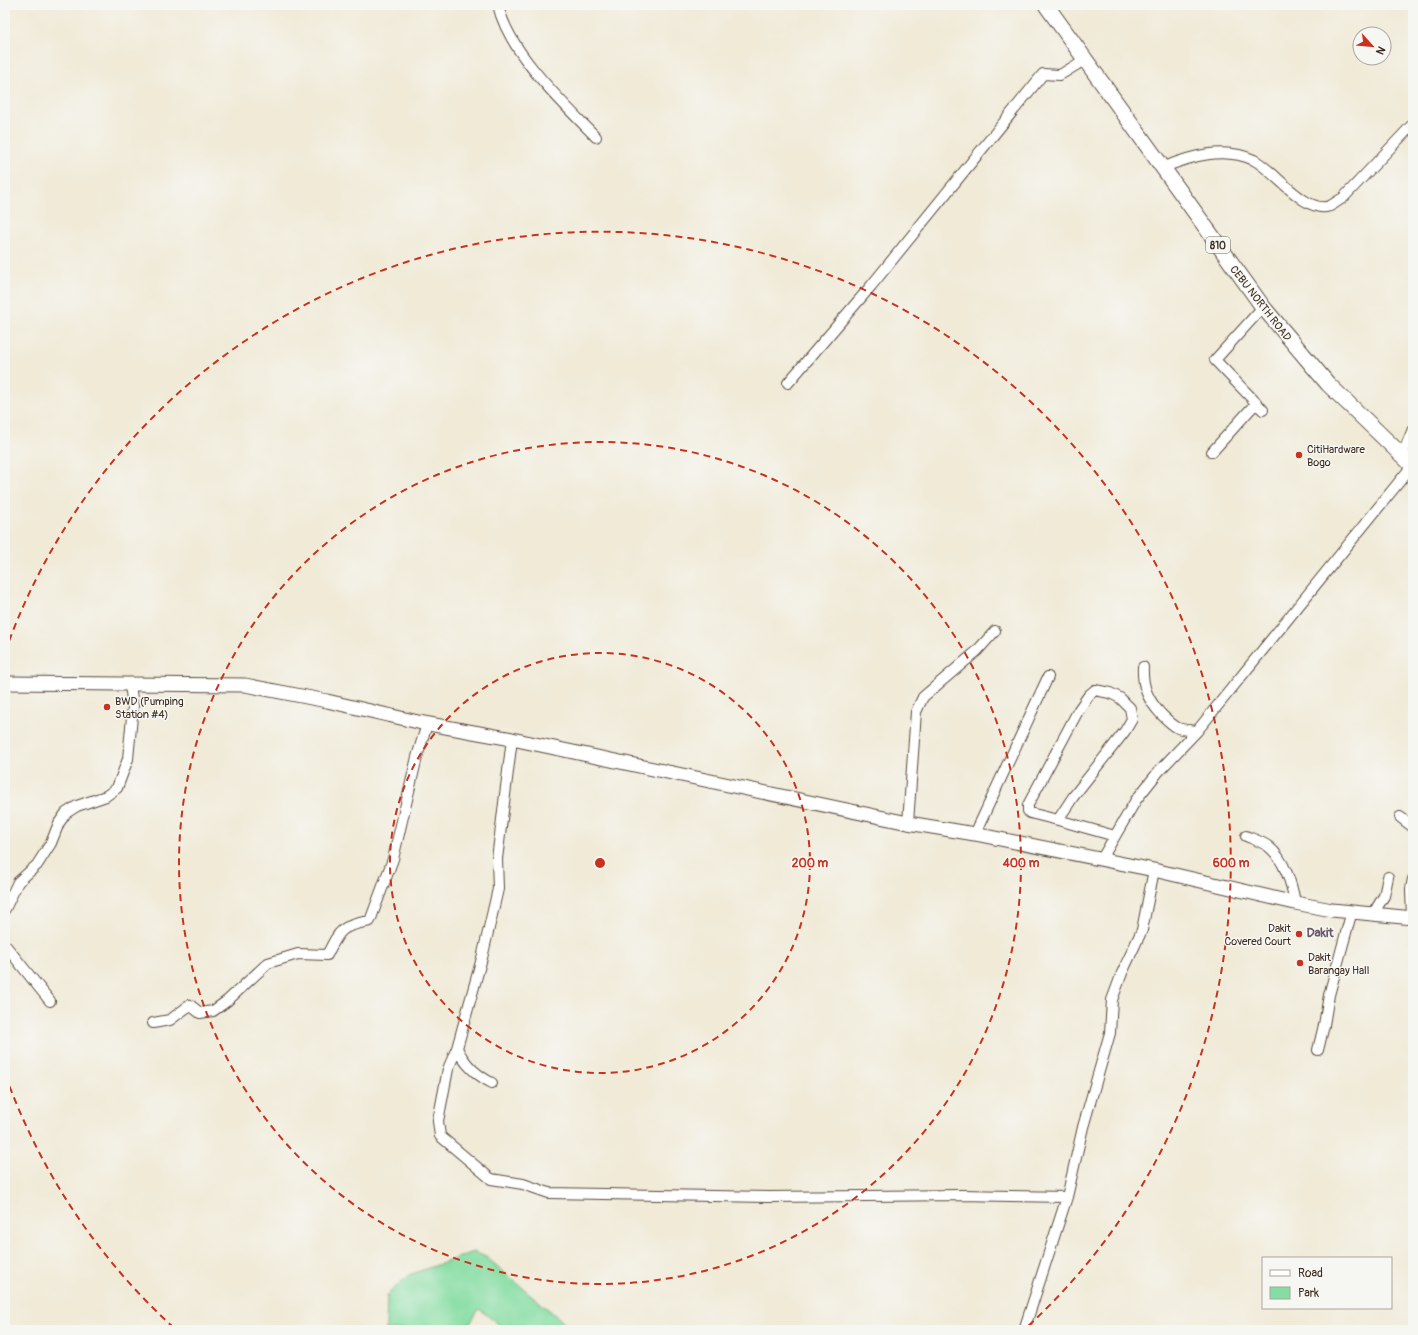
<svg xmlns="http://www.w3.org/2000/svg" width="1418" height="1335" font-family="Pangolin,sans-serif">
<rect width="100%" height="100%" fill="#f6f6f2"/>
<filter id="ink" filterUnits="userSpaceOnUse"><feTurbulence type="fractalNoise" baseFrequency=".025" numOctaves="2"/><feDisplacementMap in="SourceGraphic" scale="8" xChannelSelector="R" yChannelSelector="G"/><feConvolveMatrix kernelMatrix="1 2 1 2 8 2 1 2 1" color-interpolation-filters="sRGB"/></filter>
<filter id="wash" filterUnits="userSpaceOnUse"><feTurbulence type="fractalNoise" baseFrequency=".012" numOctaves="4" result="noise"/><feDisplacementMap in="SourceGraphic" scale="16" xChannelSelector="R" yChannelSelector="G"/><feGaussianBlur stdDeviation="0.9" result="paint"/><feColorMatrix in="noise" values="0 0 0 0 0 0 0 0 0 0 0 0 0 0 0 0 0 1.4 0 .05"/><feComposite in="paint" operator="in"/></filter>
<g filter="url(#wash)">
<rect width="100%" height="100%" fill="#f0ead7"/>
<path fill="#84dda2" stroke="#608460" d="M474,1252L486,1257L573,1330H506L479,1309L466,1330H386L387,1295L409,1275Z"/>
</g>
<g filter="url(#ink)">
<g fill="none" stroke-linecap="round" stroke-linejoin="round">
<g stroke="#56473a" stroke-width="12">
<path id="minor" d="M498,5C509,53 562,102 596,137
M1162,168C1191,156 1224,146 1254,160C1274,170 1306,215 1330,206C1334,204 1339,200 1343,198L1413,124
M1263,307L1215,360L1263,410
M788,383L871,286L1043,74L1060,75L1086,59
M1212,452L1256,403
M1402,456L1413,429
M1143,667C1142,687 1148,700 1161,714C1166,719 1172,725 1178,728C1183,730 1191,730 1197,731
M1095,690L1110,693L1120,698L1130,708L1132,719L1125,731L1073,797L1058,820L1030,813L1028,811V805L1078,711L1089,695Z
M1400,817L1413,827
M1058,820L1115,836
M908,823L916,712L923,697L977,651L995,631
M975,834L1048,677
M1246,836C1253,839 1263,842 1269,847C1284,859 1292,884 1295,903
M1101,860L1136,800L1159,771L1197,731L1412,466
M5,909L18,882L37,865L51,843L59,823L66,813L77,806L106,796L117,788L128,759L133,706L130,685
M1373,914L1384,896L1388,877
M1412,918L1411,889L1413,879
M5,945L50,1001
M153,1023L170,1020L190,1005L200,1013L213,1011L227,1001L268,963L298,954L327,955C340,929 341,926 370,921L393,859L417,757L427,724
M457,1048L448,1069L438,1121L440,1136L491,1179L523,1184L549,1193L768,1197L962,1195L1067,1197
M1318,1050L1324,1025L1329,995L1352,911
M492,1083C476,1075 464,1063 457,1048L482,958L498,889L497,859L512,739
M1024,1330L1067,1197L1083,1127L1110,1033L1112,1000L1122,973L1142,930L1154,870"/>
</g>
<g stroke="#56473a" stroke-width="15">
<path id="major" d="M5,683L245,685L327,701L418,722L512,739L908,823L975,834L1154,870L1295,903L1332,910L1413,918"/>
</g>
<g stroke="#56473a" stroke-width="17">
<path id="highway" d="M1046,5L1263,307L1328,384L1413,466"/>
</g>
<use href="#minor" stroke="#fff" stroke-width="10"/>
<use href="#major" stroke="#fff" stroke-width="13"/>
<use href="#highway" stroke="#fff" stroke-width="15"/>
</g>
</g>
<g fill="none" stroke="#c8321e" stroke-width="2" stroke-dasharray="7 5">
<circle cx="600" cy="863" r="210"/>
<circle cx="600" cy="863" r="421"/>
<path d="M174 1328A631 631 0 0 1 5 1074M5 652A631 631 0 1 1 1026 1328"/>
</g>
<g fill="#c8321e" stroke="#f6f6f2" stroke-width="1.5">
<circle cx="1299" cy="455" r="4"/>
<circle cx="107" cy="707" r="4"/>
<circle cx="1299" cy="934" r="4"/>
<circle cx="1300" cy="963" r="4"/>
</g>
<g text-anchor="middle" stroke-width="3" stroke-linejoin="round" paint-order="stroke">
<rect fill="#f6f6f2" stroke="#73675e" stroke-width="1" x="1206" y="237" width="24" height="16" rx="3"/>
<g font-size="10" font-weight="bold" fill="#3b2a1e">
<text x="1218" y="249">810</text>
</g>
<g font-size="11" fill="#3b2a1e" stroke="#f6f6f2">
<text transform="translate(1261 303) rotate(52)" y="4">CEBU NORTH ROAD</text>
</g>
<g font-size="11" fill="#3b2a1e" stroke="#f6f6f2" text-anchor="start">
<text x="1307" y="453">CitiHardware<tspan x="1307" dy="13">Bogo</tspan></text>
<text x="115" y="705">BWD (Pumping<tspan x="115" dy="13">Station #4)</tspan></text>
<text x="1291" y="932" text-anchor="end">Dakit<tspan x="1291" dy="13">Covered Court</tspan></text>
<text x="1308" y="961">Dakit<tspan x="1308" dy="13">Barangay Hall</tspan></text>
</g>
<g font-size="13" font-weight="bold" fill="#695969" stroke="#f6f6f2">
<text x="1320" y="937">Dakit</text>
</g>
</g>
<circle cx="600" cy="863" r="6" fill="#c8321e" stroke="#f6f6f2" stroke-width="2"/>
<g font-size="12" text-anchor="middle" font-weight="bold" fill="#c8321e" stroke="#f6f6f2" stroke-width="3" stroke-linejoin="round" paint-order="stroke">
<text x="810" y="867">200 m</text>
<text x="1021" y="867">400 m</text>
<text x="1231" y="867">600 m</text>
</g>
<rect width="1418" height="1335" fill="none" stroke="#f6f6f2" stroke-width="20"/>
<rect x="1262" y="1257" width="130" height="52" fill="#f6f6f2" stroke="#aba49d"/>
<rect x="1270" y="1270" width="20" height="6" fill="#ffffff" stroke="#aba49d"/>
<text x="1298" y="1277" font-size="12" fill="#3b2a1e">Road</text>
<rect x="1270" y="1287" width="20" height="12" fill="#84dda2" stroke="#aba49d"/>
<text x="1298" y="1297" font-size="12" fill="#3b2a1e">Park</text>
<g transform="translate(1372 46) rotate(117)"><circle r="19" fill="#f6f6f2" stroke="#aba49d"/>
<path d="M0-3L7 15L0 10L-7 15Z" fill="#c8321e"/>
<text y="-6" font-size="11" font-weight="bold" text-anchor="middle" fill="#3b2a1e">N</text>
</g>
</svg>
